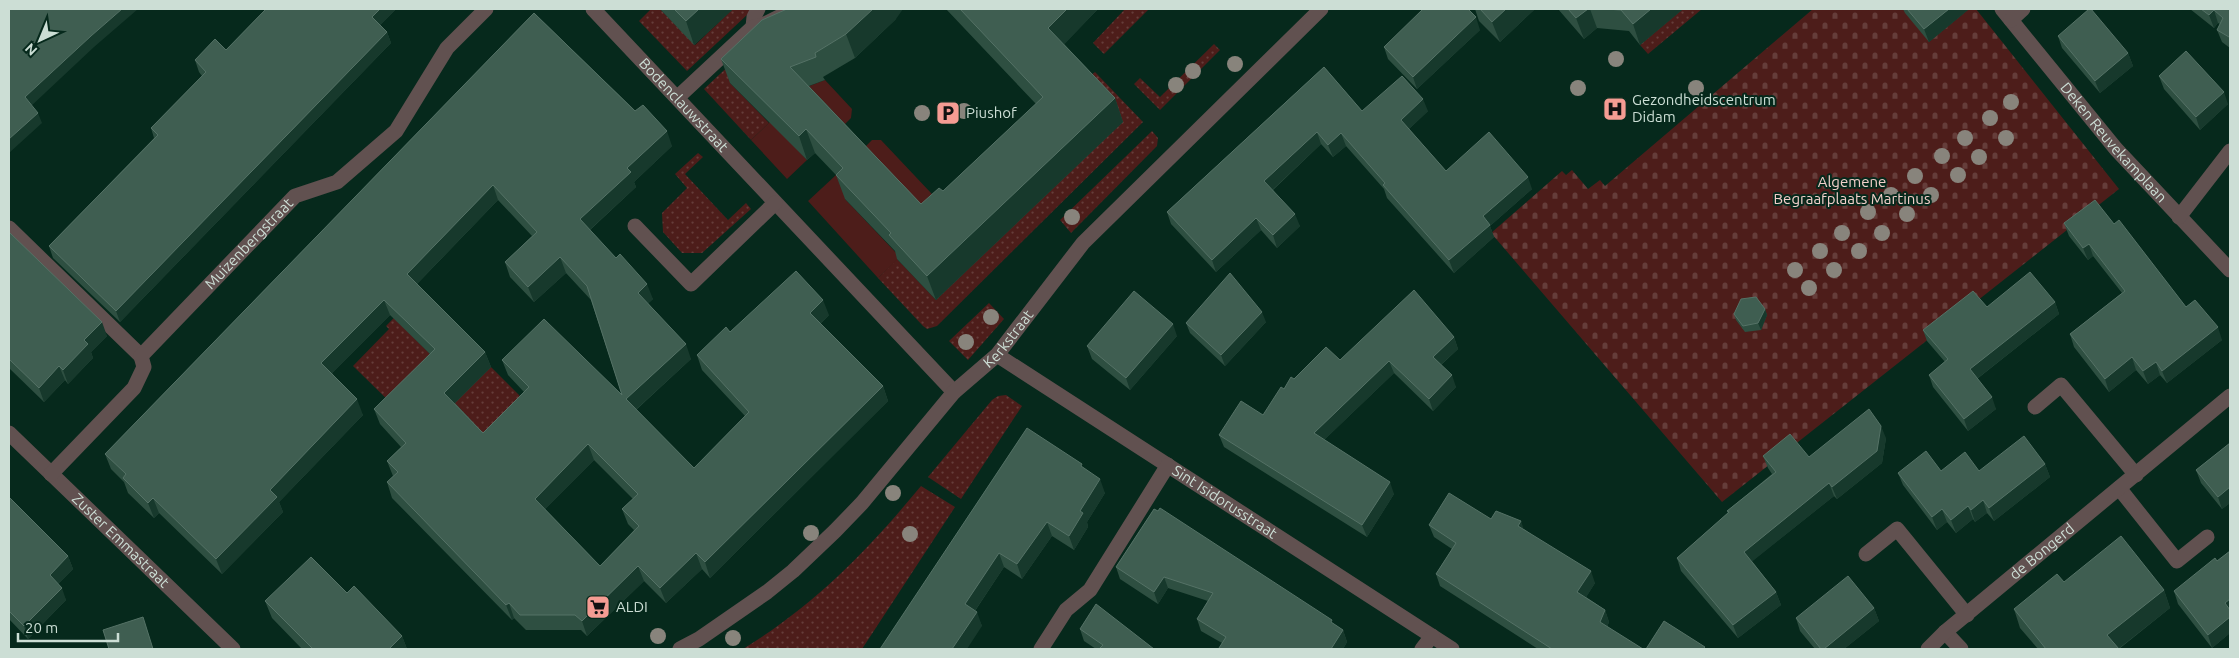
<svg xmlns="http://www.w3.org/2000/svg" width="2239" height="658" font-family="Ubuntu,sans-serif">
<defs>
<pattern id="grass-dots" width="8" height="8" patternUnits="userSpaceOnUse" patternTransform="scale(1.25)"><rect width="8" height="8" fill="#4d1d1a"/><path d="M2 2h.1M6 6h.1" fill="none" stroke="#653d3a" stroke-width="1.8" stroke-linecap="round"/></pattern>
<pattern id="cemetery-stones" width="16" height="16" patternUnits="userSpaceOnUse" patternTransform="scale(1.25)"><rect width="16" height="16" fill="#4d1d1a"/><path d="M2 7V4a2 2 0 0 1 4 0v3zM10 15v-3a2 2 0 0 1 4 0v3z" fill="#653d3a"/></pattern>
</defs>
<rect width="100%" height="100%" fill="#06291c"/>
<path fill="url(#grass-dots)" d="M651,9H660L695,45L733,9H751L748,14L687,71L639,21Z
M1125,9H1149L1104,54L1093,43Z
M1683,9H1702L1648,54L1640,45Z
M766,31L730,83L769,123L751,140L704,89Z
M1214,44L1220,50L1160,110L1134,84L1140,78L1160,97Z
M1095,72L1143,122L937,326L927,329L923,326L878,278L897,259L936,300L1084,81Z
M1152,131L1158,138L1157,146L1071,233L1060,220Z
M698,153L703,157L685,174L728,220L746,203L751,209L702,253H682L663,232L662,213L687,188L675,174Z
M417,294L414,338L467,390L491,367L530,406L489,448L396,408L353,366L389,329L386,326Z
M989,303L1004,319L968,360L949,341Z
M1006,395L1022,406L961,499L928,477L992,400L998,396Z
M921,486L955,507L862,649H743C815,605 868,550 921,486Z"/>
<path fill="url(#cemetery-stones)" d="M1813,9H1911L1929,42L1969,9H1976L2119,189L1722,502L1491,233L1562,171L1566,175L1572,170L1588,189L1600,180L1605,186Z"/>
<path fill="#4d1d1a" d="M825,80L852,109L851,118L838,131L804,88Z
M771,121L807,160L787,179L751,140Z
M872,140H881L948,211L930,228L865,147Z
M836,175L852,192L845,199L900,257L878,278L808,201Z"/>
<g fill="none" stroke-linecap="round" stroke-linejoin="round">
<g stroke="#615150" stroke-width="15">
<path id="s1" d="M593,9L954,392"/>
<path id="s2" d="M2002,9L2116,149L2230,270"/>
<path d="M2011,20L2023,9"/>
<path d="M753,27L754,17L758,9"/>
<path d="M678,97L753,27L763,25L795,9"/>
<path d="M2179,217L2230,151"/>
<path d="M635,226L691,284L775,203"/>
<path d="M9,228L141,356"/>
<path id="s3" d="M997,355L1452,649"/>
<path d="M2035,407L2061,385L2136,475"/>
<path id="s4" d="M9,433L233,649"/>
<path id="s5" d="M51,474L134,388L144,367L141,356L295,196L337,182L396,131L447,48L486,9"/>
<path d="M2119,488L2177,561L2207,537"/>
<path d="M1866,554L1897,529L1967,615"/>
<path d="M1945,632L1961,649"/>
<path id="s6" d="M680,649L699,639L767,592L793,571L835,531L862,503L954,392L997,355L1083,243L1321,9"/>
<path d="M1041,649L1066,610L1090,590L1168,465"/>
<path d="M1422,649L1432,636"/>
<path id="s7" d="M1928,649L1945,632L2230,396"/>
</g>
</g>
<g fill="#88847c">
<circle cx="1616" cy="59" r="8"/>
<circle cx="1235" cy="64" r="8"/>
<circle cx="1193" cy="71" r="8"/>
<circle cx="1176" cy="85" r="8"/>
<circle cx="1578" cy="88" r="8"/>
<circle cx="1696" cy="88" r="8"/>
<circle cx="2011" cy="102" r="8"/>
<circle cx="964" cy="111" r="8"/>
<circle cx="922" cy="113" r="8"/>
<circle cx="1990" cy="118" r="8"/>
<circle cx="1965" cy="138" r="8"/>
<circle cx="2006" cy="138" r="8"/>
<circle cx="1942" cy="156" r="8"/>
<circle cx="1979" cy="157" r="8"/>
<circle cx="1958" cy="175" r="8"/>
<circle cx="1915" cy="176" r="8"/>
<circle cx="1891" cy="195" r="8"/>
<circle cx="1931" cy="195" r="8"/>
<circle cx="1868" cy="212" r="8"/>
<circle cx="1907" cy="214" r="8"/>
<circle cx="1072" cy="217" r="8"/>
<circle cx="1842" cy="233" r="8"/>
<circle cx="1882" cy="233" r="8"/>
<circle cx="1820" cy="251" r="8"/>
<circle cx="1859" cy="251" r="8"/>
<circle cx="1795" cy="270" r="8"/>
<circle cx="1834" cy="270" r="8"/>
<circle cx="1809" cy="288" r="8"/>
<circle cx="991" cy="317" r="8"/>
<circle cx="966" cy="342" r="8"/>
<circle cx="893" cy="493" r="8"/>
<circle cx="811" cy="533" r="8"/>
<circle cx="910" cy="534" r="8"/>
<circle cx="658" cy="636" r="8"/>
<circle cx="733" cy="638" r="8"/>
</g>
<path fill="#2e4f41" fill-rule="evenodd" d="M266,9H396L380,25L387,32L391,43L120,322L53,258L49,246L154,138L151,128L202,76L199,72L195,60L226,50Z
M660,9H733L694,45Z
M946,9H1098L1064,44L1115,98L1123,122L936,300L897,259L895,251L845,199L836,175L815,153L807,160L730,83L721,59L896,19L855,58L823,77L825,80L809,86L921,204L943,191L1036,104Z
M1475,9H1535L1500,42L1479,21Z
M1558,9H1683L1640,45L1629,31L1597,28L1584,39Z
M1903,9H1969L1929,42L1905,13Z
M2190,9H2230V48L2222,42L2217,30L2220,24L2218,23L2214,28Z
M534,13L672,146L634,182L636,187L590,230L653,299L648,303L691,359L636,410L694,468L745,416L702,370L697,355L730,332L829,315L820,324L883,386L888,401L710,578L702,569L666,603L644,581L587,636L581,630H526L514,618L512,620L392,498L387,482L393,476L387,461L401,447L380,424L374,409L430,354L390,315L332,373L363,415L279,502L283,512L222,574L159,513L154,518L128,493L124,482L111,469L105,454ZM498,200L532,236L505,262L510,277L534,302L566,273L591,300L622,395L502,360L508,375L524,392L483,433L455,403L491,367L485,352L417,284ZM594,460L633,499L622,509L628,524L634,530L600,566L545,509Z
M1480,30L1417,89L1388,59L1384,47Z
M2058,36L2128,53L2133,66L2100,93L2062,48Z
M1324,67L1362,111H1428L1409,129L1446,171L1532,189L1490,226L1494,237L1454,273L1387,198L1384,189L1346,146L1333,157L1321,144L1273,190L1300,226L1277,248L1261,230L1216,272L1171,224L1167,212Z
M2159,76L2228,104L2200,130L2164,89Z
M2064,223L2114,224L2186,307L2222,340L2167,383L2160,375L2148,384L2136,370L2109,392L2074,347L2070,334L2122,293L2093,256L2088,260L2069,236Z
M9,232L107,336L91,352L93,358L68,384L65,380L44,402L9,368Z
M2055,302L2059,314L1977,379L1996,409L1968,431L1933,387L1929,375L1945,362L1927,341L1923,330L1987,307Z
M1765,309L1767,315L1761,330L1745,332L1736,320L1734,314Z
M1266,322L1225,366L1190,333L1186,323Z
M1177,336L1130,390L1092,359L1087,346Z
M1454,337L1458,349L1441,365L1456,387L1433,411L1394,373L1324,440L1394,494L1367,537L1224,447L1219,435L1263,415L1284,389L1294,379L1340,360Z
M1886,438L1882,463L1837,499L1834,496L1752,561L1776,592L1781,605L1738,638L1681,571L1677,558L1728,513L1727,511L1772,474L1768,468L1763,456L1809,457Z
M2230,443V503L2222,509L2201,483L2196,470Z
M2045,464L2050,477L1994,521L1987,513L1975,522L1973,519L1956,533L1947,522L1937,530L1903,485L1898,473L1941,471H1979Z
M1083,468L1105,493L1087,522L1088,527L1074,550L1052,536L1022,579L1004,567L975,611L982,626L880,649Z
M9,497L68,556L73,569L58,584L66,600L28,639L9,619Z
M1154,509L1343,630L1347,642L1343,649H1219V648L1222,643L1201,631L1197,619L1208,601L1168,588L1158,604L1120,579L1116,567Z
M1429,525L1524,529L1595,583L1586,597L1605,610L1609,622L1607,627L1643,649H1538L1440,586L1436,574L1452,549L1434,537Z
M2230,551V633L2212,648L2178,604L2174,591L2217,561Z
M2064,582L2164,590L2170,608L2119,649H2038L2020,628L2014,609Z
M347,593L402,636L407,649H302L272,618L265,601Z
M1874,608L1879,621L1844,649H1815L1800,631L1796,618Z
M1080,629L1154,649H1096L1084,641Z"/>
<path fill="#17392c" d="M122,9H138L94,47L29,108L25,97L91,36Z
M380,9H396L376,29L372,17Z
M699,9H733L694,45L686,21Z
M873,9H903L896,19L855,58L846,34Z
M1067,9H1098L1057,52L1048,28Z
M1506,9H1535L1500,42L1492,22Z
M1588,9H1590L1597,28L1584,39L1576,18Z
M1651,9H1683L1640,45L1633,24Z
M1949,9H1969L1929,42L1924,29Z
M2214,10L2218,23L2214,28L2209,15Z
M1476,17L1480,30L1417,89L1413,77Z
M387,32L391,43L120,322L116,311Z
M2128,53L2133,66L2100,93L2095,81Z
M2224,92L2228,104L2200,130L2196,117Z
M1115,98L1123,122L936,300L927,276Z
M1423,99L1428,111L1406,132L1401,120Z
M38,113L42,123L9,153V139Z
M806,129L815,153L807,160L799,136Z
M667,131L672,146L634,182L636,187L585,234L580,219L627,168Z
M1317,132L1321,144L1269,193L1264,181Z
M1341,133L1346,146L1333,157L1328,145Z
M1528,177L1532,189L1490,226L1494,237L1454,273L1449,260L1483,216Z
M493,185L498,200L412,289L407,274Z
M1295,214L1300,226L1277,248L1273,235Z
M1256,218L1261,230L1216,272L1212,260Z
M2089,244L2093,256L2088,260L2083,248Z
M560,257L566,273L534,302L528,287Z
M647,284L653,299L644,308L638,293Z
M384,300L390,315L327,378L321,363Z
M823,300L829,315L815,328L810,313Z
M2055,302L2059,314L1974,381L1970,369Z
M1765,309L1767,315L1761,330L1758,323Z
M1262,312L1266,322L1225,366L1221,355Z
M102,322L107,336L91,352L93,358L68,384L63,370L84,340Z
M1173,324L1177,336L1130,390L1126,378Z
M2218,327L2222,340L2167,383L2162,371Z
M1454,337L1458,349L1437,368L1433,357Z
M686,344L691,359L631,414L626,399Z
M485,352L491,367L450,408L444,393Z
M2132,357L2136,370L2109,392L2105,379Z
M1389,361L1394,373L1319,445L1314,433Z
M2156,362L2160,375L2148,384L2143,371Z
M59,366L65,380L44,402L39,388Z
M1452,375L1456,387L1433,411L1429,399Z
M883,386L888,401L710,578L705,562Z
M1992,397L1996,409L1968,431L1964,419Z
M357,399L363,415L279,502L283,512L222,574L216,559L270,490Z
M1881,426L1886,438L1882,463L1837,499L1832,487Z
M588,444L594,460L540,514L535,499Z
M2045,464L2050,477L1994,521L1989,508Z
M1100,479L1105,493L1087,522L1088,527L1074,550L1069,536L1080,511Z
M1390,482L1394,494L1367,537L1362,525Z
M1829,483L1834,496L1749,564L1744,552Z
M2230,487V503L2222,509L2218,497Z
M153,498L159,513L154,518L148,503Z
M1983,500L1987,513L1975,522L1971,510Z
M1968,506L1973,519L1956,533L1951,520Z
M1942,509L1947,522L1937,530L1932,517Z
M1521,521L1525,533L1518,526Z
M1047,522L1052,536L1022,579L1017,564Z
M696,553L702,569L666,603L660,588Z
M999,553L1004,567L970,618L965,604Z
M68,556L73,569L54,588L50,575Z
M638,566L644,581L587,636L582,621Z
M1591,571L1595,583L1582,604L1577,592Z
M1164,577L1168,588L1158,604L1154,592Z
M62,588L66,600L28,639L24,626Z
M2164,590L2170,608L2118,649L2107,635Z
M1776,592L1781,605L1738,638L1733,625Z
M2230,599V615L2225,603Z
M509,603L514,618L512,620L506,605Z
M1874,608L1879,621L1844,649H1824Z
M1605,610L1609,622L1604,634L1600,622Z
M977,612L982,626L967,649H952Z
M2230,617V633L2212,648L2208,635Z
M1343,630L1347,642L1343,649H1331Z
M402,636L407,649H389Z"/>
<path fill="#3f5e51" stroke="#557266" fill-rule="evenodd" d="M9,9H122L91,36L25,97L38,113L9,139Z
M266,9H380L372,17L387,32L116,311L49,246L158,135L151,128L206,72L195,60L215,39L226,50Z
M674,9H699L686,21Z
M787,9H873L846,34L815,53L816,57L790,67L921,204L939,188L943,191L1043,97L960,9H1067L1048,28L1115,98L927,276L889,235L891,233L836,175L843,168L806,129L799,136L721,59L762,20Z
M1423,9H1468L1476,17L1413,77L1384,47Z
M1480,9H1506L1492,22Z
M1568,9H1588L1576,18Z
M1606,9H1651L1633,24L1621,10Z
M1907,9H1949L1924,29Z
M2089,9H2091L2128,53L2095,81L2058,36Z
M2201,9H2230V35L2229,37L2217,30L2223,18L2214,10L2209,15Z
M534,13L635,111L643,105L667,131L627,168L631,172L580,219L616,258L620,254L647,284L638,293L686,344L626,399L694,468L749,412L697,355L726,327L730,332L796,271L823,300L810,313L883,386L705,562L696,553L660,588L638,566L582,621L575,615H520L509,603L506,605L387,482L398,472L387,461L406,443L374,409L435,349L384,300L321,363L357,399L270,490L277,497L216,559L153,498L148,503L123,478L126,474L105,454ZM493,185L537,232L505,262L528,287L560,257L587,286L622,395L544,319L502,360L529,387L483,433L444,393L485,352L407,274ZM588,444L638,494L622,509L639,526L600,566L535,499Z
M2186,51L2224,92L2196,117L2159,76Z
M1324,67L1362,111L1402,76L1423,99L1401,120L1446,171L1489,132L1528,177L1483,216L1490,225L1449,260L1383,185L1385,183L1341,133L1328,145L1317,132L1264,181L1295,214L1273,235L1256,218L1212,260L1167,212Z
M2095,200L2114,224L2119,220L2186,307L2195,300L2218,327L2162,371L2156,362L2143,371L2132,357L2105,379L2070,334L2125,291L2089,244L2083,248L2064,223Z
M9,232L102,322L84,340L88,344L63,370L59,366L39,388L9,359Z
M2030,272L2055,302L1970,369L1992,397L1964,419L1929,375L1948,359L1923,330L1973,291L1987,307Z
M1230,273L1262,312L1221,355L1186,323Z
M1414,290L1454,337L1433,357L1452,375L1429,399L1389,361L1314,433L1390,482L1362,525L1219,435L1241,401L1263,415L1281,387L1284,389L1291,377L1294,379L1326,347L1340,360Z
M1134,291L1173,324L1126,378L1087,346Z
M1756,297L1765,309L1758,323L1743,326L1734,314L1741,299Z
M1869,409L1881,426L1877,451L1832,487L1829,483L1744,552L1776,592L1733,625L1677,558L1729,512L1727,511L1776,472L1763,456L1790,434L1809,457Z
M1027,428L1082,464L1081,466L1100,479L1080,511L1083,513L1069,536L1047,522L1017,564L999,553L965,604L977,612L952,649H880Z
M2024,436L2045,464L1989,508L1983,500L1971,510L1968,506L1951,520L1942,509L1932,517L1898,473L1926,451L1941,471L1965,452L1979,471Z
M2230,443V487L2218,497L2196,470Z
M1449,493L1491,519L1496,511L1521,521L1518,526L1591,571L1577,592L1605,610L1600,622L1643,649H1552L1436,574L1456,543L1429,525Z
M9,497L68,556L50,575L62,588L24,626L9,611Z
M1160,508L1332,620L1331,622L1343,630L1331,649H1220L1219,648L1226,637L1197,619L1213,593L1164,577L1154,592L1116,567L1154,509L1158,511Z
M2121,536L2164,590L2107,635L2119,649H2046L2014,609L2057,574L2064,582Z
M2230,551V599L2225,603L2230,610V617L2208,635L2174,591L2215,558L2217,561Z
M311,557L347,593L354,586L402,636L389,649H313L265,601Z
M1848,576L1874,608L1824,649H1821L1796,618Z
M1096,604L1154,649H1099L1103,645L1080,629Z
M143,617L153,649H109L103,630Z
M1664,621L1705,647L1703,649H1646Z"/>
<defs>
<g id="hospital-square" transform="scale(1.25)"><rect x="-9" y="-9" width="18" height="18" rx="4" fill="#f59c93" stroke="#06291c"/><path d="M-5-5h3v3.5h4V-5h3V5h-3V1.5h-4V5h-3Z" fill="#111"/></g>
<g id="parking-square" transform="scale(1.25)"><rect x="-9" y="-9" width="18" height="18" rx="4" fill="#f59c93" stroke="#06291c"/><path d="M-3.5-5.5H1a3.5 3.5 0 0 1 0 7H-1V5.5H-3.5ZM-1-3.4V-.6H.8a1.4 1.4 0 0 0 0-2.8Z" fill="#111"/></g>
<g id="supermarket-square" transform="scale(1.25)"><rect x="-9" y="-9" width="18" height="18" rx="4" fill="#f59c93" stroke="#06291c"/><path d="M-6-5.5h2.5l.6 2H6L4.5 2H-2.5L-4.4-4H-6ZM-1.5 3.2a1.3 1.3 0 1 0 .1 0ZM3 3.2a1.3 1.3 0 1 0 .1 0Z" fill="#111"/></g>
</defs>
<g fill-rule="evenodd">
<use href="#hospital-square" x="1615" y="109"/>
<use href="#parking-square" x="948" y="113"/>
<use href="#supermarket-square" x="598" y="607"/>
</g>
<g text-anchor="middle" stroke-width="4" stroke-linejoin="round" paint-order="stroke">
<g font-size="15" fill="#ccded5" stroke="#06291c" text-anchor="start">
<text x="1632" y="105">Gezondheidscentrum<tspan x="1632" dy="17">Didam</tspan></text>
<text x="966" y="118">Piushof</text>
<text x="616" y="612">ALDI</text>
</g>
<g font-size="15" fill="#ccded5" stroke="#06291c">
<text dy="5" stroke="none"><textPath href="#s1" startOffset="132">Bodenclauwstraat</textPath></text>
<text dy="5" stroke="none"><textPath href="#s2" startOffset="174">Deken Reuvekamplaan</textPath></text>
<text dy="5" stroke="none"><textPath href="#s5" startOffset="310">Muizenbergstraat</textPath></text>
<text dy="5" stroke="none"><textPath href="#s6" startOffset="455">Kerkstraat</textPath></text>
<text dy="5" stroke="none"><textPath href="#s3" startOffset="271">Sint Isidorusstraat</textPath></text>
<text dy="5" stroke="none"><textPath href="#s4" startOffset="155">Zuster Emmastraat</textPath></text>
<text dy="5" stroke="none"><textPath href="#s7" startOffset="150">de Bongerd</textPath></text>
</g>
<g font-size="15" fill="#f3cfca" stroke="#06291c">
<text x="1852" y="187">Algemene<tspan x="1852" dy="17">Begraafplaats Martinus</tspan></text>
</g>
</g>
<rect width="2239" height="658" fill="none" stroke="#ccded5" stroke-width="20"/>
<g transform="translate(40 40) rotate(224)" stroke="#06291c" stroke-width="4" paint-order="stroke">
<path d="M0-4L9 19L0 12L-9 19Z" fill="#ccded5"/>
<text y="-8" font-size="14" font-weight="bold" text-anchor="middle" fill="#ccded5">N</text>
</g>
<path d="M18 633v8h100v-8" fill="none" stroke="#ccded5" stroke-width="2.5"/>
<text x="25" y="633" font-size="15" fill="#ccded5" stroke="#06291c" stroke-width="4" paint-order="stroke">20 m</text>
</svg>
